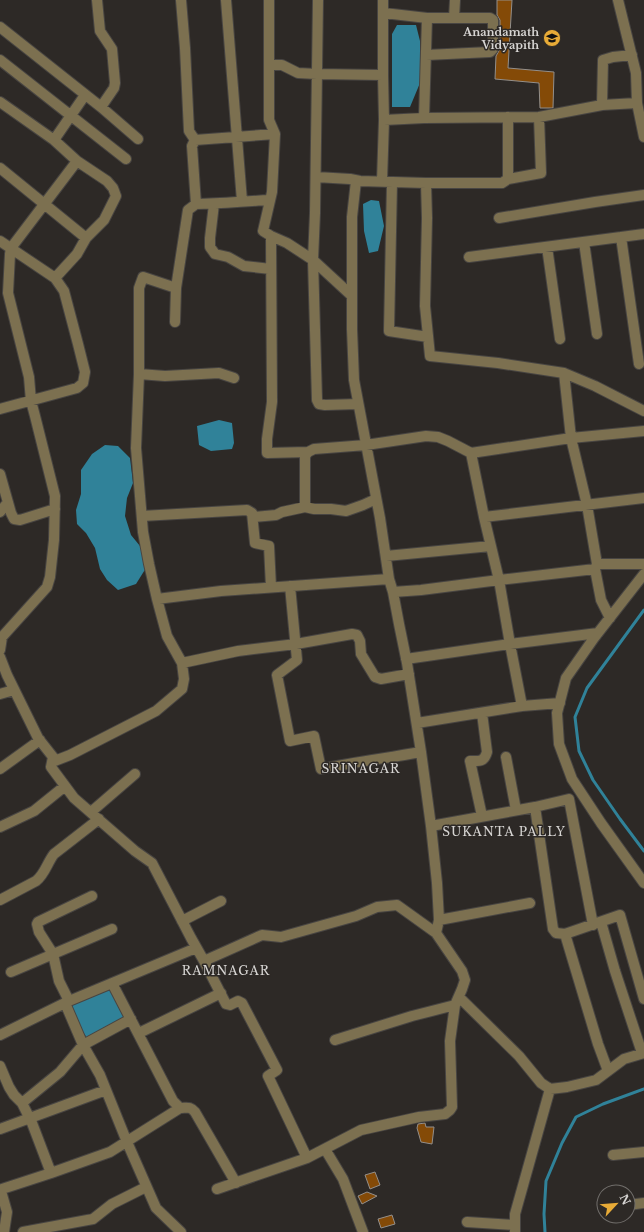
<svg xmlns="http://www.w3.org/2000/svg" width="644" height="1232" font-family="'Libre Baskerville',serif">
<rect width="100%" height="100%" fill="#2d2926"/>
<path fill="#308299" d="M397,25H416L420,41V83L410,107H392V34Z
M371,200L379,201L384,226L378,251L369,253L364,231L363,204Z
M219,420L232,423L234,443L232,449L211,451L199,445L197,426Z
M105,445L118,446L130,458L133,483L127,498L125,516L131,535L140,546L146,568L136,584L118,590L107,580L100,569L95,548L86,533L77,524L76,510L81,494V470L92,454Z
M110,987L128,1017L87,1038L79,1026L70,1005Z"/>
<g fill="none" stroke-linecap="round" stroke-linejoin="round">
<path stroke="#308299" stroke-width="3" d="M644,610L587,688L575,717L579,751L593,780L620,819L644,851
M545,1232L544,1214L546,1181L562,1143L576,1117L603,1104L644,1089"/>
</g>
<path fill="#844a07" stroke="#938f8b" d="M497,0H512L508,68L554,72L553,108H540L539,83L495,79L496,56L500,49V20L497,15Z
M425,1123L426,1127H434L432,1144L421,1142L417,1128L418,1124Z
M375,1172L380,1185L370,1189L365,1175Z
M367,1192L377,1196L362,1204L358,1196Z
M392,1215L395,1224L381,1228L378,1219Z"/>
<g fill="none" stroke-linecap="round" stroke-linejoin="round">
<g stroke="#484542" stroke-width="12">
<path id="minor" d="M97,0L100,31L112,49L115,83L114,88L101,107
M181,0L185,48L189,131L195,140L192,146L196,204L188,210L176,288L143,277L139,288V374L136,448L143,532L149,564L157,599L167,636L182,663L238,651L296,644L352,634L357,635L360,641L361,654L375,677L381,679L409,674
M226,0L242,201
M269,0V120L275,134L272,192L263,231L271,236L287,243L313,260L351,295
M318,0L315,213L313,260L317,400L319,404L325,405L358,404
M618,0L636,73L637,103L644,137
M384,13L427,18H490L493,20V49L490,52L426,55
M454,18L455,0
M0,27L101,107L138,139
M0,60L126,159
M269,65H282L298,73L317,74L383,75
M0,102L54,140L77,161L11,248L10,254L8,293L29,377L31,401L35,416L55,496L54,540L50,577L47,587L2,637L0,650
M602,105L603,60L613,57L632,55
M424,118L427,18
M384,120L424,118L539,117L602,105L637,103
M54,140L85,95
M195,140L275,134
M77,161L107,181L113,188L116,196L104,220L86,238
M0,168L86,238L77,254L55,278
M316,177L350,179L360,181L426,183H502L508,179L541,173L539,117
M508,179V117
M356,181L352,217V329L354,380L380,518L389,579L393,592L399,624L407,663L421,752L431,826L437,883L439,920L436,933
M382,181L384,120L383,75V0
M392,182L389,331L428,337
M426,183L427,218L425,306L430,356L498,363L564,373L595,386L644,411
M196,204C221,204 245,201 270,200
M214,204L210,238V247L215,254L228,257L244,266L271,269
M499,218L595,202L644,195
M271,236L272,402L267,439V453L308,452
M621,237L639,364
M0,241L55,278L64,291L78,344L85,372L83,383L77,388L0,409
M584,242L597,334
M547,247L560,339
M469,257L644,234
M175,322L176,288
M139,374L165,376L219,373L234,378
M0,474L11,513L14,519L20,520L55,509
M305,507L314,509H331L346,511L363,505L376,499
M0,512L8,502
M142,516L247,510L252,513L255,543L269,546L271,587
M253,517L276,515L282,512L305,507V456L308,452L314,449L366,445L426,436L438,437L448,441L471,453L571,438L644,431
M484,517L644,498
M386,556L491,546
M597,564H644
M595,569L601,600L610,618
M644,574L594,638L566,678L557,713L559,744L572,779L601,823L644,883
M290,586L297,660L277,675L290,741L314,736L321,769C354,762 388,758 421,752
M393,592L421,590L499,580L484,517L471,453
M157,599L221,591L389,579
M0,657L7,675L38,738L53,757L51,767L74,798L135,851L152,863L191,938L204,961L262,935L281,937L356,916L377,907L397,905L436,933L462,971L465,980L462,989L455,1005L450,1041L452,1107L450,1110L445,1114L419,1117L361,1130L307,1158L217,1189
M406,659L510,644L598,633
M0,694L14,690
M522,706L560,703
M417,723L522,706L510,644L499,580L595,569L597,564L587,505L571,438L564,373
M506,757L516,810
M52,762L70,755L156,711L182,689L184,679L182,663
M0,769L40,740
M535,807L569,799L593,925
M91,812L135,774
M482,816L470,761C480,761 484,762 487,752L482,713
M431,826L535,807L553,929L556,933L565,934L598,1044L608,1071
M0,827L34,811L65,786
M0,900L36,881C45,874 47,863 54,854L99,819
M439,920L530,903
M182,921L221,901
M601,922L615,971L642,1053
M565,934L620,915L644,999
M204,961L226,1004L230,1005L238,1001L242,1003L277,1070L268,1076L307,1158
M11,972L112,929
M112,983L173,1101L180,1108C187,1108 190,1106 195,1112L236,1183
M459,997L519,1056L541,1083L550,1089L567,1087L596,1080L624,1059L644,1053
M69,1001L59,981L53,954L39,932L37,924L38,922L92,896
M65,1003L83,1045L100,1075L127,1142L156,1208L181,1232
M139,1033L221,993
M0,1035L69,1001L196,948
M335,1040L412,1016L455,1005
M0,1066L9,1087L14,1095L22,1103L32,1123L51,1173
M22,1103L60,1072L83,1045L131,1019
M0,1129L106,1090
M325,1149L343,1179L363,1232
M613,1155L644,1152
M628,1205L644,1203
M467,1222L515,1225
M4,1232L7,1212L1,1191L2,1189L51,1173L110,1152L180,1108
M23,1232L93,1219L112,1204L146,1187
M515,1232V1214L550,1089"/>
</g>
<use href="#minor" stroke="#7c7050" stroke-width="10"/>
</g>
<defs>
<g id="school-disc" transform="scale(0.9)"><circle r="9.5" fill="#e8ab37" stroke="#2d2926"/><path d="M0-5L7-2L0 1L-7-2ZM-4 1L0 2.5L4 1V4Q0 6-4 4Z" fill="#111"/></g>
</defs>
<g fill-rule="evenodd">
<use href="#school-disc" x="552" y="38"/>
</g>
<g text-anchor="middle" stroke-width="3" stroke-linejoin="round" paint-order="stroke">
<g font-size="11" font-weight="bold" fill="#d7d5d3" stroke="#2d2926" text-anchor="end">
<text x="539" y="36">Anandamath<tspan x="539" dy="13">Vidyapith</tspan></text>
</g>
<g font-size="12" letter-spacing="1" fill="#d7d5d3" stroke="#2d2926">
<text x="361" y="773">SRINAGAR</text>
<text x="504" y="836">SUKANTA PALLY</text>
<text x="226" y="975">RAMNAGAR</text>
</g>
</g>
<g transform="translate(616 1204) rotate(64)"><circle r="19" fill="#2d2926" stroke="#716e6b"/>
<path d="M0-3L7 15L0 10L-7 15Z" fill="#e8ab37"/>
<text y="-6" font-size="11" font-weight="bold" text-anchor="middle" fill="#d7d5d3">N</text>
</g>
</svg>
